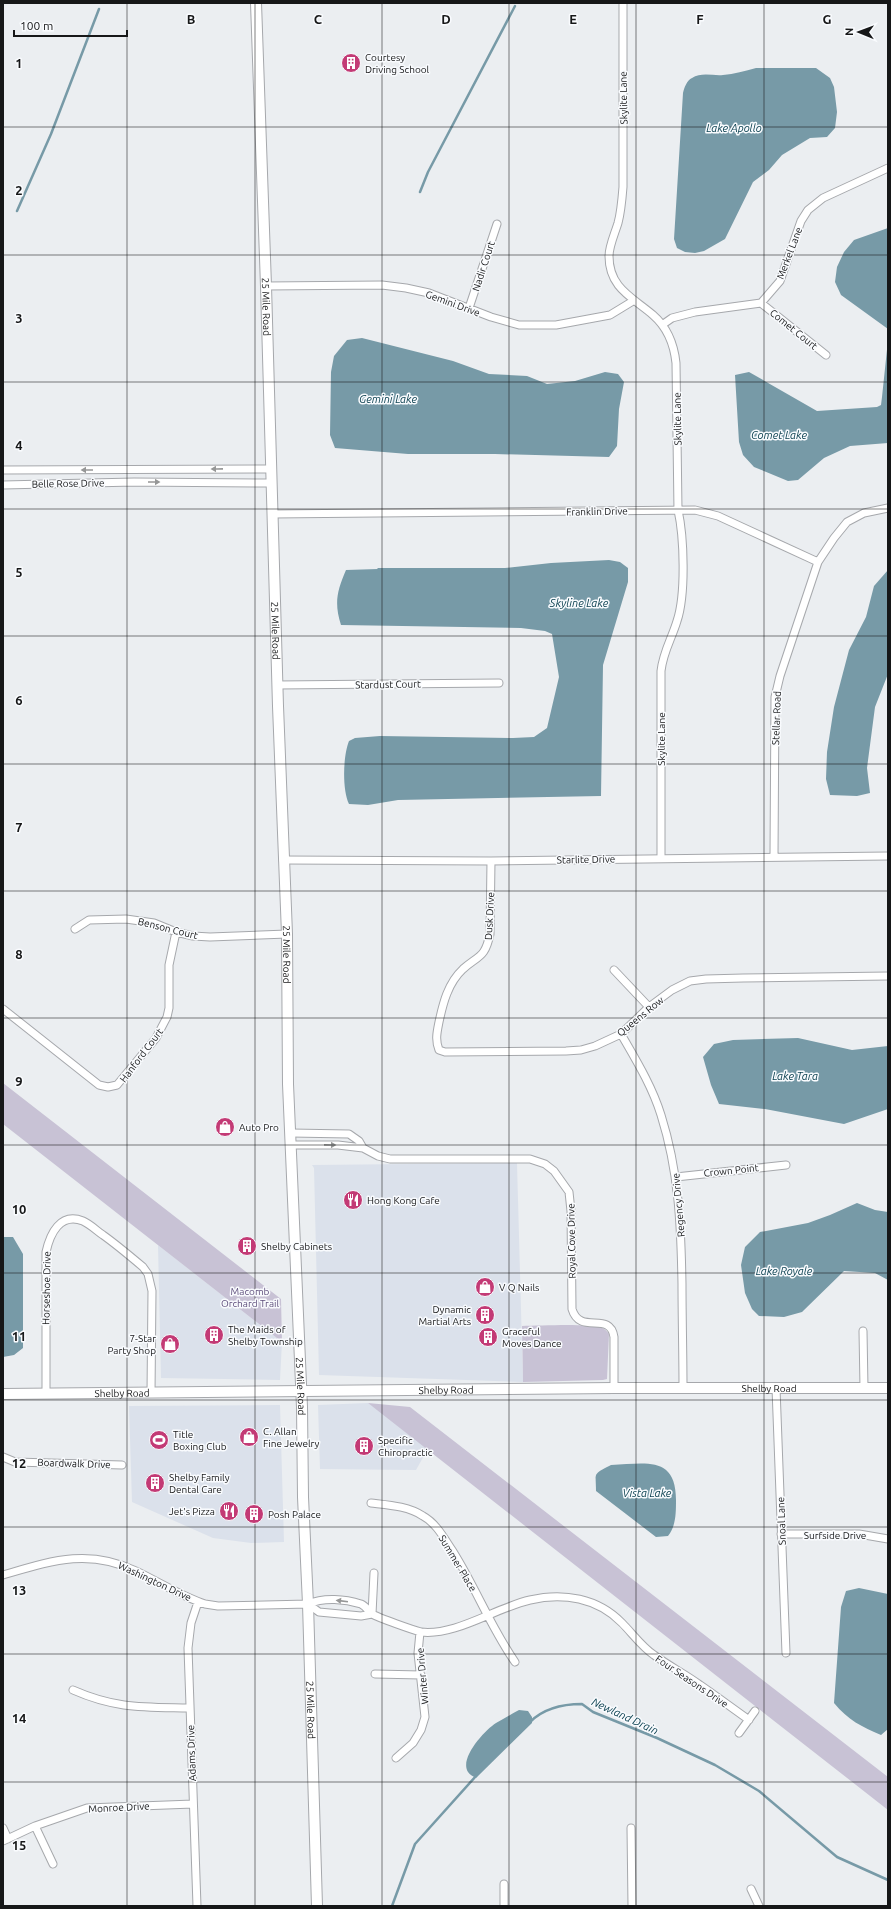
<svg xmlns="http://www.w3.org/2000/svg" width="891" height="1909" font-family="Ubuntu,sans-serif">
<rect width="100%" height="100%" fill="#ebeef1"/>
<path fill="#dbe1eb" d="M517,1163L523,1382L319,1375L314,1168L312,1165Z
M158,1245L282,1342L280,1380L161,1378Z
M368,1403L430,1445L416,1470L320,1469L318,1405Z
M280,1405L284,1542L251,1543L213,1538L132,1502L129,1406Z"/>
<path fill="#c8c2d5" d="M3,1083L281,1299L282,1342L3,1124Z
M522,1326C541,1326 586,1323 602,1328C605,1329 607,1331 609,1334L607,1379L603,1380L523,1382Z
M368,1403L410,1407L888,1777V1810Z"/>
<path fill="#779aa7" d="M756,68H816L830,78L834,87L837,112L835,128L827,137L810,138L782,155L769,170L753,182L725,239L704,251L695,253L685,252L677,248L674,239L683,93C684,88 687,80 692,78C701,72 713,76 723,75C734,74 745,71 756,68Z
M888,228V329L841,295L835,282L837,267L844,252L854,240Z
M362,338L453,361L489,374L527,376L547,384L575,381L605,372L618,374L624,382L619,409L617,446L609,457L495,454H408L335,448L330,435L331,372L334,356L347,340Z
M888,340V443L850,446L824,458L798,480L788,481L754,467L743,455L739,442L735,375L749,372L817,411L877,407L881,405L882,397Z
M609,560L620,562L628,568V582L603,665L601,796L398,800L368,805L349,804C342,789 343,756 349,741L355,738L380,736L513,738L534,737L547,728L559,677L552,634L545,631L521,628L341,625C334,603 337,591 346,570L378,569L377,568H505L551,563Z
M888,570V674L875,707L867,768L870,793L857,796L830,795L826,779L827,752L834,707L849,650L866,617L874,586Z
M798,1038L852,1050L888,1046V1109L844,1124L765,1109L719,1104L711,1085L703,1057L714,1044L733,1040Z
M857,1203L875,1210L888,1212V1280L875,1273L844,1271L802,1312L784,1317L759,1316L752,1309L745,1293L741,1265L745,1247L760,1232L808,1223L830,1215Z
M3,1237H13L23,1254V1348L14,1355L3,1357Z
M611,1465C645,1464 676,1455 676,1500C676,1513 676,1526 668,1536L656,1537L596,1491C596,1472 592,1475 611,1465Z
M859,1588L888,1594V1729L881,1735C862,1727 848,1720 834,1703L841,1607L846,1591Z
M519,1710L528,1711L532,1717V1723L476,1778C473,1776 470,1775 468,1772C459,1758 485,1730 496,1723C504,1719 511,1714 519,1710Z"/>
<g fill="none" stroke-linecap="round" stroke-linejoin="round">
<path stroke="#779aa7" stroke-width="2.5" d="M420,192L428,172L515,6
M17,211L51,134L99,9
M530,1722C544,1708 563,1704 582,1704L593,1712L657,1738L715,1765L759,1791L837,1857L888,1880
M392,1906L415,1844L476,1776"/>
<g stroke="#a6a8ac" stroke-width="9">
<path id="street" d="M623,3V187C622,200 621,212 618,223C615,233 609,246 609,256C609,288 632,297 653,315C668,328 674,344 676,363L678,510C684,537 686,594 677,621C672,638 663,652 661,671V858
M266,286L382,285L406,288L429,293L491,317L519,325H556L610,315L633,301
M761,303L826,355
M469,308L497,224
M662,325L672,318L695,312L761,303L780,281L801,221L808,210L823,198L888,168
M3,470L270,469
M3,485L134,482L271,483
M272,514L695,510L718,516L818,562
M277,685L499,683
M774,856L775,697L780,676L818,562L834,538L847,522L864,513L888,508
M283,860L491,861L888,856
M491,861L490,934C485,958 479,955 463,969C448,983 443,1003 439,1022C437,1032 435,1040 439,1050L445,1052L566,1051L581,1050L595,1046L621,1034L649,1007L672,990L690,981L706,979L743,978L888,976
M75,929L89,920L126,919L154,923L176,932L193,936L210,937L287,934
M614,970L649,1007
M3,1009L99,1085L108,1087L117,1085L156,1038L167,1017L169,1008V965L176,932
M621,1034C636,1060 652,1086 661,1115C679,1172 681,1226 682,1284C682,1319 683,1353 683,1388
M291,1133L349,1134L359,1141L363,1148L338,1145H291
M363,1148L378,1156L390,1159H530L545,1164L554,1171L569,1192L571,1211L572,1309C580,1336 610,1310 614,1337V1388
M676,1177L786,1165
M863,1331L864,1388
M776,1388L786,1653
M46,1393V1252C50,1234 60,1212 83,1221C90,1224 97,1231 103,1235C117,1245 130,1256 143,1267L148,1274L152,1291L151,1393
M3,1457L15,1462L122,1465
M371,1503C388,1505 408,1506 423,1516C436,1523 444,1538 452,1550C475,1586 490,1626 515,1662
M781,1534H859L888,1539
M3,1575C51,1561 88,1548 136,1571C159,1582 181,1596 205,1604L218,1606L308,1604C324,1597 345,1599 361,1604C366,1606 368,1611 372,1614C379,1618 413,1630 421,1632C456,1636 495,1608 530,1600C563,1592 598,1598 622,1623C632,1633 642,1647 654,1655C669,1666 685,1674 700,1685C716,1696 732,1708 749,1720
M308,1604L319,1612L361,1616L372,1614
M372,1614L374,1573
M375,1674L421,1675
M73,1690C116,1709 144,1707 189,1708
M739,1733L755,1711
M396,1758L413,1743L421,1730L425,1717L418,1653L420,1632
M35,1826L53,1864
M3,1828L8,1839
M631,1828L632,1906
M3,1841L35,1826L87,1808L193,1804
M504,1884V1906
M751,1889L759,1906
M197,1906L188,1648L191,1623L198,1602"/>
</g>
<g stroke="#a6a8ac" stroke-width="12">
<g id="secondary">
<path id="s1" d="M256,3L266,286L278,706L287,934L288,1084L302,1407L303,1497L308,1604L317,1906"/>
<path id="s2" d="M3,1394L614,1388H888"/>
</g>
</g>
<use href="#street" stroke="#fff" stroke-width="7"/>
<use href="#secondary" stroke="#fff" stroke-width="10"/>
</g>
<defs><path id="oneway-solid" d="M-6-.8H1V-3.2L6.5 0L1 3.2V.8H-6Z"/></defs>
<g fill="#969797">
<use href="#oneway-solid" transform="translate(217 469) rotate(179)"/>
<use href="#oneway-solid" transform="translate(87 470) rotate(-180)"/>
<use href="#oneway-solid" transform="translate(154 482)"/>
<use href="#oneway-solid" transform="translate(330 1145) rotate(1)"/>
<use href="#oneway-solid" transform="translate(342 1601) rotate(-173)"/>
</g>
<path fill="none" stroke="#161718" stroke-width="1" stroke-opacity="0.55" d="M127,3V1906M255,3V1906M382,3V1906M509,3V1906M636,3V1906M764,3V1906M3,127H888M3,255H888M3,382H888M3,509H888M3,636H888M3,764H888M3,891H888M3,1018H888M3,1145H888M3,1273H888M3,1400H888M3,1527H888M3,1654H888M3,1782H888"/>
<defs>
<g id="building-disc" transform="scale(1)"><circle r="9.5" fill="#c33a75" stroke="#f9fbfe"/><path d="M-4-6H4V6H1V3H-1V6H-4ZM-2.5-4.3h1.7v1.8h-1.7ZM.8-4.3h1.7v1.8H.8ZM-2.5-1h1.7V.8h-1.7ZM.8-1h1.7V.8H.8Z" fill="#fff"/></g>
<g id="shop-disc" transform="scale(1)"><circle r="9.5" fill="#c33a75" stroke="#f9fbfe"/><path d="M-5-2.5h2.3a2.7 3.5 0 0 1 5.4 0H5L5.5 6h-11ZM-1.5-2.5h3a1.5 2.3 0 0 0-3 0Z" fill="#fff"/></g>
<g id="restaurant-disc" transform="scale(1)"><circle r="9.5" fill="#c33a75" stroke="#f9fbfe"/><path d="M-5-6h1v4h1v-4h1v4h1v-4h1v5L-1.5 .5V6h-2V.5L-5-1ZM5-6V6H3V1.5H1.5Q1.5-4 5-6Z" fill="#fff"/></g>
<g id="stadium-disc" transform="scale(1)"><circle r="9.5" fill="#c33a75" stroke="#f9fbfe"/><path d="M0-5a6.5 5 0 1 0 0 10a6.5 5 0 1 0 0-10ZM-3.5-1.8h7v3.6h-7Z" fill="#fff"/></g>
</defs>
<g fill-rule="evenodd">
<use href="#building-disc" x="351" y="63"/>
<use href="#shop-disc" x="225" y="1127"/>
<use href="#restaurant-disc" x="353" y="1200"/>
<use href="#building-disc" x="247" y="1246"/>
<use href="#shop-disc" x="485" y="1287"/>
<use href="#building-disc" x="485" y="1315"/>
<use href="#building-disc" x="214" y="1335"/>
<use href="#building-disc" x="488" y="1337"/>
<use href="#shop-disc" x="170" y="1344"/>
<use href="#shop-disc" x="249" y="1437"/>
<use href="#stadium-disc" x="159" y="1440"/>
<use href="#building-disc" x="364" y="1446"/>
<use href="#building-disc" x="155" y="1483"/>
<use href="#restaurant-disc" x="229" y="1511"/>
<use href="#building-disc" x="254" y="1514"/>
</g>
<g text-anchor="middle" stroke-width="3" stroke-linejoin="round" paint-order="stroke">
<g font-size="10" fill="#161718" stroke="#f9fbfe" text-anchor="start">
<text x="365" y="61">Courtesy<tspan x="365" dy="12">Driving School</tspan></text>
<text x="239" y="1131">Auto Pro</text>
<text x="367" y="1204">Hong Kong Cafe</text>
<text x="261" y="1250">Shelby Cabinets</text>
<text x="499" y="1291">V Q Nails</text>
<text x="471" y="1313" text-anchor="end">Dynamic<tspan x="471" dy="12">Martial Arts</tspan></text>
<text x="228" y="1333">The Maids of<tspan x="228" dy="12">Shelby Township</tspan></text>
<text x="502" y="1335">Graceful<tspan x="502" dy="12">Moves Dance</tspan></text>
<text x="156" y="1342" text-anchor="end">7-Star<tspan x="156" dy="12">Party Shop</tspan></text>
<text x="263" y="1435">C. Allan<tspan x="263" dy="12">Fine Jewelry</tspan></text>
<text x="173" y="1438">Title<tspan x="173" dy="12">Boxing Club</tspan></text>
<text x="378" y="1444">Specific<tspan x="378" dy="12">Chiropractic</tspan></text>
<text x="169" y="1481">Shelby Family<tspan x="169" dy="12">Dental Care</tspan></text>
<text x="215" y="1515" text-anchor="end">Jet's Pizza</text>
<text x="268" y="1518">Posh Palace</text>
</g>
<g font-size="10" fill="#161718" stroke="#f9fbfe">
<text transform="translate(623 98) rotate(-91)" y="4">Skylite Lane</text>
<text transform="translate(789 253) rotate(-69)" y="4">Merkel Lane</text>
<text transform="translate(483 266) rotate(-72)" y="4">Nadir Court</text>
<text transform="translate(453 303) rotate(20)" y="4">Gemini Drive</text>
<text dy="4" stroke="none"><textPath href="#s1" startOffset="304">25 Mile Road</textPath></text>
<text transform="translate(794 329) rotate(39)" y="4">Comet Court</text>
<text transform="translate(677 419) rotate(-91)" y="4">Skylite Lane</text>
<text transform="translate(68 483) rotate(-1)" y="4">Belle Rose Drive</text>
<text transform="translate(597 511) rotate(-1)" y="4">Franklin Drive</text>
<text dy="4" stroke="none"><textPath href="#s1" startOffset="628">25 Mile Road</textPath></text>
<text transform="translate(388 684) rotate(-1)" y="4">Stardust Court</text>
<text transform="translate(776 718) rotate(-88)" y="4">Stellar Road</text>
<text transform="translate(661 739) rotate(-90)" y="4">Skylite Lane</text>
<text transform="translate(586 859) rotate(-1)" y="4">Starlite Drive</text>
<text transform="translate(489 916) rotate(-87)" y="4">Dusk Drive</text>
<text transform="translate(168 928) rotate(14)" y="4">Benson Court</text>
<text dy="4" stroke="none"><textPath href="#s1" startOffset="952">25 Mile Road</textPath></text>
<text transform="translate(640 1016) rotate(-39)" y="4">Queens Row</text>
<text transform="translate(141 1055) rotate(-53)" y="4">Hanford Court</text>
<text transform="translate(731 1170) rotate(-6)" y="4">Crown Point</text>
<text transform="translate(678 1205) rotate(-95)" y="4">Regency Drive</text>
<text transform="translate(571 1241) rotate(-91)" y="4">Royal Cove Drive</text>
<text transform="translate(46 1288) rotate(-89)" y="4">Horseshoe Drive</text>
<text dy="4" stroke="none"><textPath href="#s1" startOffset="1384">25 Mile Road</textPath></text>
<text dy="4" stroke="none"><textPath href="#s2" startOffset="766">Shelby Road</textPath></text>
<text dy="4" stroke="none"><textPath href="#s2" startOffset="443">Shelby Road</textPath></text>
<text dy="4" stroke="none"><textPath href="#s2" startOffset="119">Shelby Road</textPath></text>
<text transform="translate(74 1463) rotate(2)" y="4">Boardwalk Drive</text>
<text transform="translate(781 1521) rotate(-92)" y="4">Snoal Lane</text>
<text x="835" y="1539">Surfside Drive</text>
<text transform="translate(458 1563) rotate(59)" y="4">Summer Place</text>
<text transform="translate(155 1581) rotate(25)" y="4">Washington Drive</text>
<text transform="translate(422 1676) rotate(-95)" y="4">Winter Drive</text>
<text transform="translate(692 1681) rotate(34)" y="4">Four Seasons Drive</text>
<text dy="4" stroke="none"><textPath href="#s1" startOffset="1708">25 Mile Road</textPath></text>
<text transform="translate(191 1753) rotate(-92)" y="4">Adams Drive</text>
<text transform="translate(119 1807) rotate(-3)" y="4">Monroe Drive</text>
</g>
<g font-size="10" fill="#5e4e7b" stroke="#f9fbfe">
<text x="250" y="1295">Macomb<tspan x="250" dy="12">Orchard Trail</tspan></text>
</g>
<g font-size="11" font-style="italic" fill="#0d4251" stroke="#f9fbfe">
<text x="734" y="132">Lake Apollo</text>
<text x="388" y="403">Gemini Lake</text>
<text x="779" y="439">Comet Lake</text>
<text x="579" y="607">Skyline Lake</text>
<text x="795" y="1080">Lake Tara</text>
<text x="784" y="1275">Lake Royale</text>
<text x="647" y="1497">Vista Lake</text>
<text transform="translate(625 1716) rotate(25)" y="4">Newland Drain</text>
</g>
</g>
<g font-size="13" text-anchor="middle" font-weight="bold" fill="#161718" stroke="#f9fbfe" stroke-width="3" stroke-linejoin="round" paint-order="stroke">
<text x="191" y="24">B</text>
<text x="318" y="24">C</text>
<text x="446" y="24">D</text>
<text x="573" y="24">E</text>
<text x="700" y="24">F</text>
<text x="827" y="24">G</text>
<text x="19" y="68">1</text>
<text x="19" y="195">2</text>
<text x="19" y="323">3</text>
<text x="19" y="450">4</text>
<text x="19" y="577">5</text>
<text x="19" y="705">6</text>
<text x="19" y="832">7</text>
<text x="19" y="959">8</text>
<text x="19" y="1086">9</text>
<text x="19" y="1214">10</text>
<text x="19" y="1341">11</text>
<text x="19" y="1468">12</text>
<text x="19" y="1595">13</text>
<text x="19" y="1723">14</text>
<text x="19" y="1850">15</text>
</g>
<rect width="891" height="1909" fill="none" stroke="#161718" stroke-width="8"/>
<g transform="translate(859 32) rotate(271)" stroke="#f9fbfe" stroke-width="3" paint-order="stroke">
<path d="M0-3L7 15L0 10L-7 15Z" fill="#161718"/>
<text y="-6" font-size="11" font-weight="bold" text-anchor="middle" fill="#161718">N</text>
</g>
<path d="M14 30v6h113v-6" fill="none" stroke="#161718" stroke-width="2"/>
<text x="20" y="30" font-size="12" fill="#161718" stroke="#f9fbfe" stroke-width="3" paint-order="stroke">100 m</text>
</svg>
